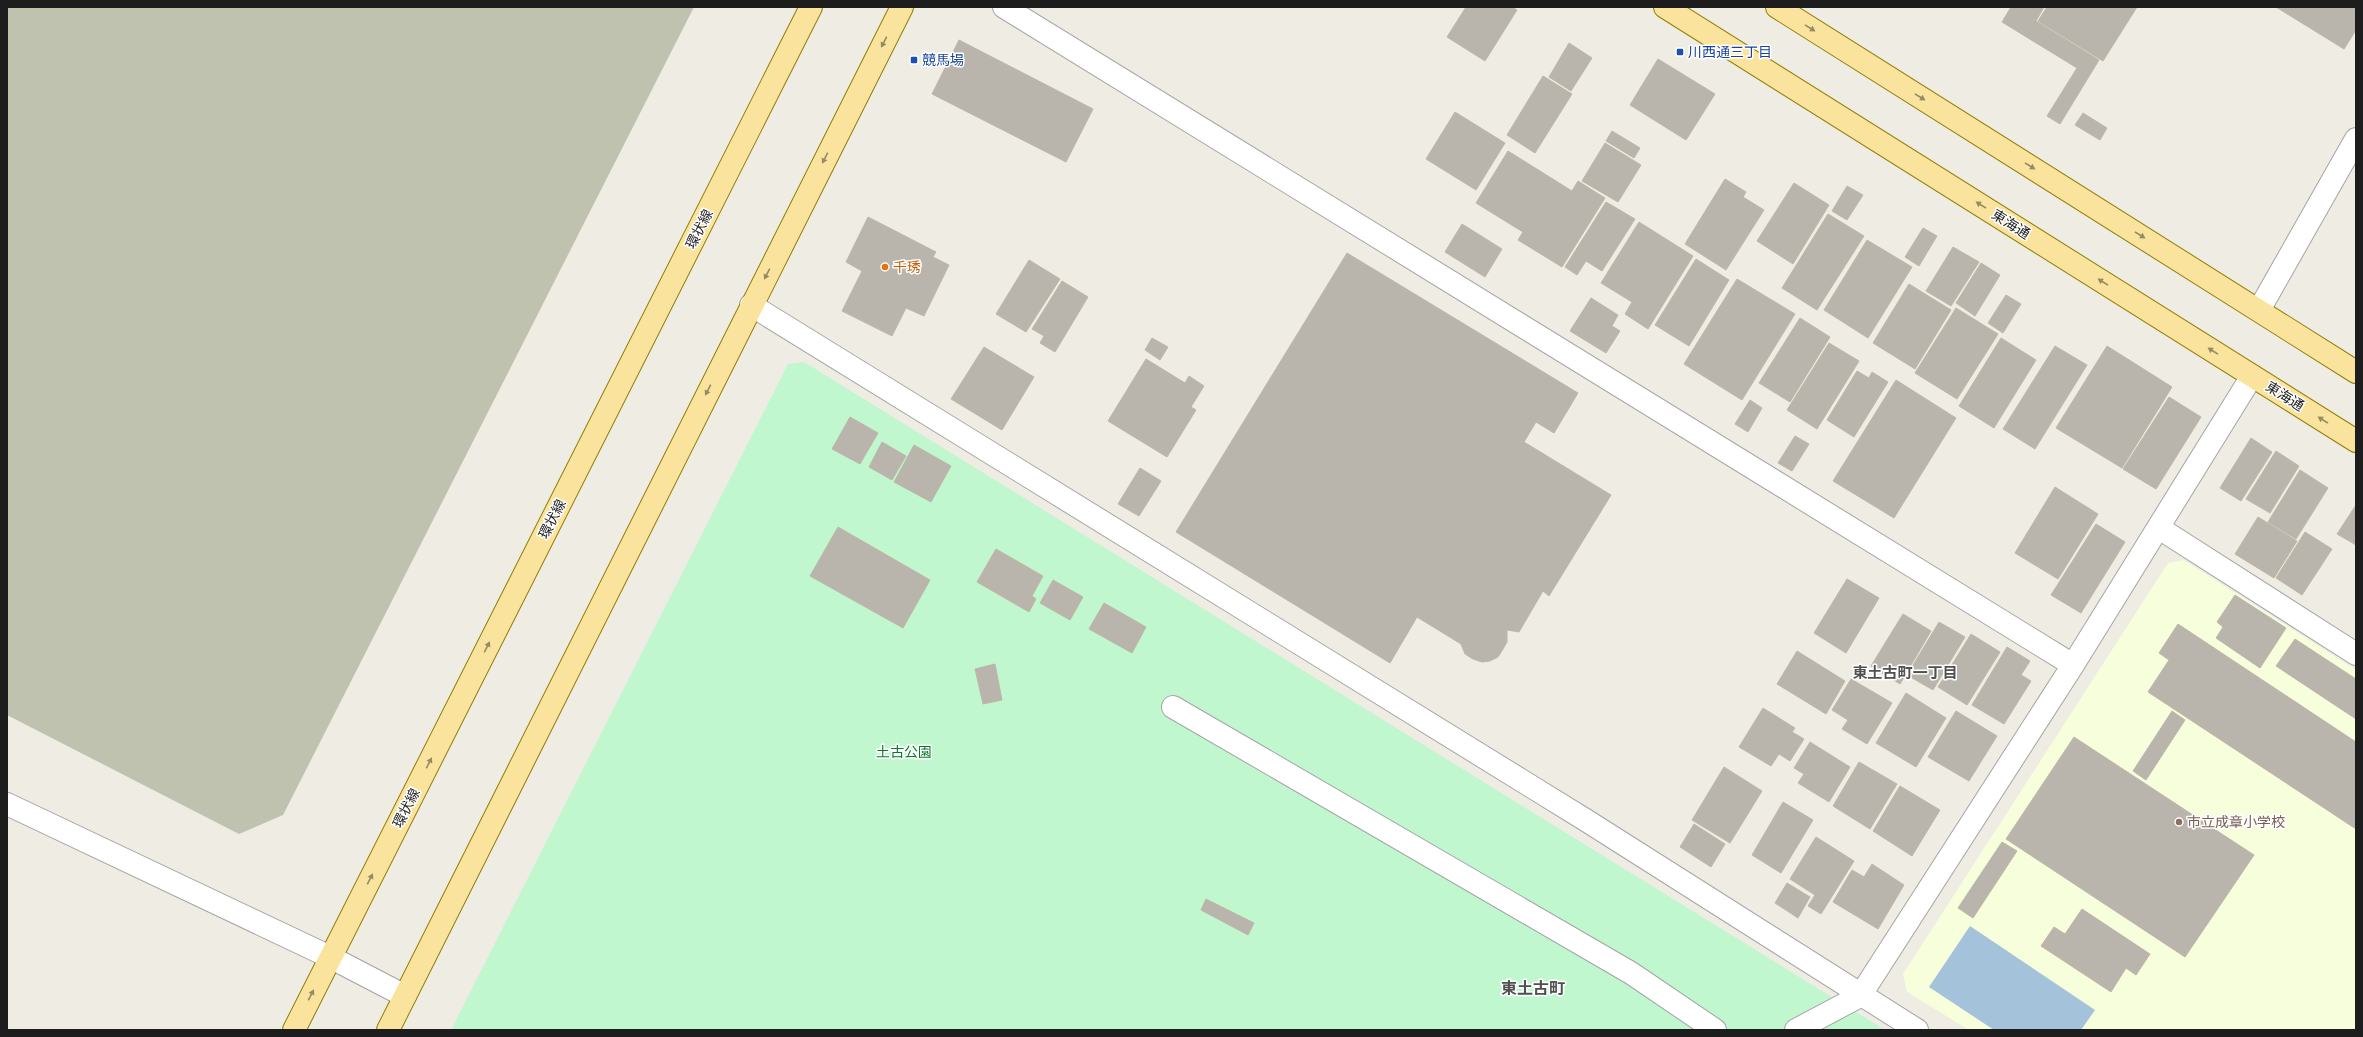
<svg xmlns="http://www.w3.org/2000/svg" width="2363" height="1037" font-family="'Fira Sans Condensed','Noto Sans JP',sans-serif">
<rect width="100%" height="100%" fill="#eeece3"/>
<path fill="#f7fedc" d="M2184,560L2356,670V1030H1969L1907,992L1903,974L2168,563Z"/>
<path fill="#bec2af" d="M7,7H694L283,815L239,834L7,715Z"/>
<path fill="#c0f7cf" d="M804,362L1885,1030H451L788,364Z"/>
<path fill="#a4c3da" d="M1970,926L2095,1010L2081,1030H1994L1929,987Z"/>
<path fill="#bab5ac" stroke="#bfb6a6" d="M1466,7H1512L1517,10L1485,61L1447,37Z
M2011,7H2044L2036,21L2099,60L2060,124L2047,116L2077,68L2002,22Z
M2047,7H2137L2103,61L2038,21Z
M2276,7H2356V30L2344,49Z
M959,40L1093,109L1066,162L932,94Z
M1569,43L1592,58L1571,91L1549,77Z
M1658,59L1715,94L1686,140L1630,105Z
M1543,76L1572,94L1535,153L1507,135Z
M1455,112L1505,143L1476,190L1426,159Z
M2083,113L2107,128L2100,140L2075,125Z
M1612,131L1640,148L1634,158L1606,141Z
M1605,143L1641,165L1618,202L1582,181Z
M1508,151L1572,191L1578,181L1605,198L1562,267L1518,240L1523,232L1476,203Z
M1725,179L1746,192L1743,197L1764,210L1726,270L1685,244Z
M1794,183L1829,205L1793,264L1757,241Z
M1847,186L1863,195L1847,220L1832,211Z
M1606,202L1635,219L1602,271L1586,261L1577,275L1565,267Z
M1828,214L1864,236L1817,310L1782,288Z
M868,217L936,252L933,257L949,265L924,316L906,308L892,336L842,311L862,271L846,262Z
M1639,222L1693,256L1648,329L1625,314L1632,302L1601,283Z
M1462,224L1502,249L1485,277L1445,252Z
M1923,228L1937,236L1919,266L1905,257Z
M1867,240L1912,267L1868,338L1824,310Z
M1953,247L1979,262L1951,306L1926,291Z
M1347,253L1578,393L1554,433L1536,422L1524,442L1611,495L1549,596L1543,591L1519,632L1507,630V642L1503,649L1498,657L1490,661L1482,662L1473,659L1465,654L1461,644L1417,617L1390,663L1176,532Z
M1696,259L1729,280L1689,346L1655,325Z
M1029,260L1060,279L1026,332L996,314Z
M1981,263L2000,275L1975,316L1956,303Z
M1737,279L1795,314L1742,400L1684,364Z
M1062,281L1088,297L1055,352L1040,343L1044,336L1032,329Z
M1909,284L1951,310L1915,369L1873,343Z
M2006,295L2021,304L2003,333L1988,323Z
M1591,298L1618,315L1612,326L1620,331L1606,353L1570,331Z
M1956,308L1998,334L1957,399L1915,373Z
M1800,318L1830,337L1790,402L1759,383Z
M1152,338L1168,347L1160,360L1145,350Z
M2001,338L2036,360L1994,428L1959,406Z
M1829,343L1859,361L1817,429L1787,410Z
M2055,346L2087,365L2035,449L2003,429Z
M2107,346L2172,387L2122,468L2056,428Z
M984,347L1034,377L1002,430L951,399Z
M1146,359L1185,383L1189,376L1204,386L1191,407L1196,410L1167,457L1108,421Z
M1857,371L1869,378L1872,372L1888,382L1854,437L1827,420Z
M1896,380L1956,418L1894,518L1833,481Z
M2169,397L2201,417L2156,489L2123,469Z
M1750,400L1762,408L1748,432L1735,424Z
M850,417L878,433L860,464L832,449Z
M1795,436L1809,444L1792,471L1778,463Z
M2251,438L2272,452L2241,501L2220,488Z
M882,442L906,456L892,480L869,467Z
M914,445L951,466L931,502L894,482Z
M2276,451L2299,466L2270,513L2246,499Z
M1140,468L1161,481L1139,516L1118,504Z
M2300,470L2328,488L2296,539L2268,522Z
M2055,487L2098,514L2058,579L2015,553Z
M2356,505V545L2337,534Z
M2258,517L2297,541L2274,578L2235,554Z
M2096,524L2125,542L2081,613L2051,595Z
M838,527L930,580L903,628L810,576Z
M2305,532L2332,549L2302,595L2276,578Z
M996,549L1043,576L1032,596L1036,599L1029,612L977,582Z
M1847,579L1879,598L1846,653L1814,633Z
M1053,580L1083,597L1070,620L1040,603Z
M2235,595L2286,628L2260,668L2216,638L2223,627L2217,622Z
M1104,603L1146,627L1132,653L1089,629Z
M1903,614L1931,631L1900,684L1871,666Z
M1939,622L1965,637L1933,690L1907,675Z
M2178,624L2356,742V829L2148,692L2169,660L2159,653Z
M1971,634L2000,652L1967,705L1938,687Z
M2295,639L2356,679V719L2276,666Z
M2007,647L2030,661L2021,675L2031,681L2004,724L1972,705Z
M1797,651L1845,681L1826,714L1777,684Z
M995,664L1002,700L983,704L975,669Z
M1851,679L1892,703L1867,744L1842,729L1848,720L1832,710Z
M1906,693L1946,718L1916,767L1876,743Z
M1763,708L1795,728L1792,732L1804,739L1790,761L1779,754L1771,766L1739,747Z
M1956,711L1997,736L1969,781L1928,757Z
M2172,711L2185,720L2146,780L2133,771Z
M2074,737L2254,855L2185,957L2006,839Z
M1810,742L1850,767L1829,802L1798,783L1804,774L1794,768Z
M1859,762L1897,784L1870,829L1833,806Z
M1724,767L1762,791L1730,843L1692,820Z
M1900,786L1940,810L1912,856L1873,831Z
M1783,802L1813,820L1781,873L1752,855Z
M1694,824L1725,844L1711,867L1680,847Z
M1816,837L1854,861L1821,914L1808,906L1815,895L1790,879Z
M2002,842L2017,851L1973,918L1958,908Z
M1872,864L1904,885L1878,929L1833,902L1852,870L1864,877Z
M1787,883L1810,897L1798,918L1775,903Z
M1206,899L1254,923L1248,935L1201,910Z
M2082,909L2150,954L2136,975L2126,968L2111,992L2041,946L2054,927L2065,934Z"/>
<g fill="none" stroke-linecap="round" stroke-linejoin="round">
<g stroke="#a4a4a4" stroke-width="24">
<path id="minor" d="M1004,7L2073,665
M751,305L1584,819L1917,1030
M2259,310L2356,139
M2159,528L2356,654
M1173,707L1631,973L1715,1030
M7,804L330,957L405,996
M1796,1030L1860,996L2073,665L2252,376"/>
</g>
<g stroke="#917e04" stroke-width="24">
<path id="major" d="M1665,7L2356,441
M1777,7L2356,372
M294,1030L811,7
M388,1030L902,7"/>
</g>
<use href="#minor" stroke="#fff" stroke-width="22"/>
<use href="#major" stroke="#f9e39d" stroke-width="22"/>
</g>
<defs><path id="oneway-solid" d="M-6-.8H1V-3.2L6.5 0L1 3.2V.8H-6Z"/></defs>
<g fill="#968a63">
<use href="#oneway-solid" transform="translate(1810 28) rotate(32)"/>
<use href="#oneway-solid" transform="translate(884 42) rotate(117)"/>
<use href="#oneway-solid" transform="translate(1920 97) rotate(32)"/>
<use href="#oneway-solid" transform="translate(825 158) rotate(117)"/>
<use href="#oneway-solid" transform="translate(2030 166) rotate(32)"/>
<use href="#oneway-solid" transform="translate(1981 205) rotate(-148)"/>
<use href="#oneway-solid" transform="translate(2140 235) rotate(32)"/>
<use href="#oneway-solid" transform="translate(767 274) rotate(117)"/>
<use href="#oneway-solid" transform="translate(2103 282) rotate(-148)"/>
<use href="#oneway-solid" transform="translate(2213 351) rotate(-148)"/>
<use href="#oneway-solid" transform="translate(708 390) rotate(117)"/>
<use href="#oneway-solid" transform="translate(2323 420) rotate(-148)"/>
<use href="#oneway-solid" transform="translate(487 647) rotate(-63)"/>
<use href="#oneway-solid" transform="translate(429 763) rotate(-63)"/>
<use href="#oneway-solid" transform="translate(370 879) rotate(-63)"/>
<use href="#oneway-solid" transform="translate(311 995) rotate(-63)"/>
</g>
<g fill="#1a4fb4" stroke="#fff" stroke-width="1.5">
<rect x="1676" y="48" width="8" height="8" rx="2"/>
<rect x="910" y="56" width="8" height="8" rx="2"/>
</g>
<circle fill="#e8710a" stroke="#fff" stroke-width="1.5" cx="885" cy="267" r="4"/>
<circle fill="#8d6e63" stroke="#fff" stroke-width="1.5" cx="2179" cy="822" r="4"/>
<g text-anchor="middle" stroke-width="3" stroke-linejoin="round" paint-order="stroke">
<g font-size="14" fill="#164399" stroke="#fff" text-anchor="start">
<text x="1688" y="57">川西通三丁目</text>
<text x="922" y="65">競馬場</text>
</g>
<g font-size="14" fill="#1d1d1d" stroke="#fff">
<text transform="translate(2011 224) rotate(32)" y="5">東海通</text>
<text transform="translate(699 229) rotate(-63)" y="5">環状線</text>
<text transform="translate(2285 396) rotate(32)" y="5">東海通</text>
<text transform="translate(552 519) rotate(-63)" y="5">環状線</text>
<text transform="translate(406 808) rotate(-63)" y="5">環状線</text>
</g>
<g font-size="14" fill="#c56008" stroke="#fff" text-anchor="start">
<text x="893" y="272">千琇</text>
</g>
<g font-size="14" fill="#0e772c" stroke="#fff">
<text x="904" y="757">土古公園</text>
</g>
<g font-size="14" fill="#785e54" stroke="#fff" text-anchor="start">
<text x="2187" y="827">市立成章小学校</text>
</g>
<g font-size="15" font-weight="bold" fill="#505050" stroke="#fff">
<text x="1905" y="678">東土古町一丁目</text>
</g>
<g font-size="16" font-weight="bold" fill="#505050" stroke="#fff">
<text x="1533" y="994">東土古町</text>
</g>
</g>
<rect width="2363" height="1037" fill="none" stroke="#1d1d1d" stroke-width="16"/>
</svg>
